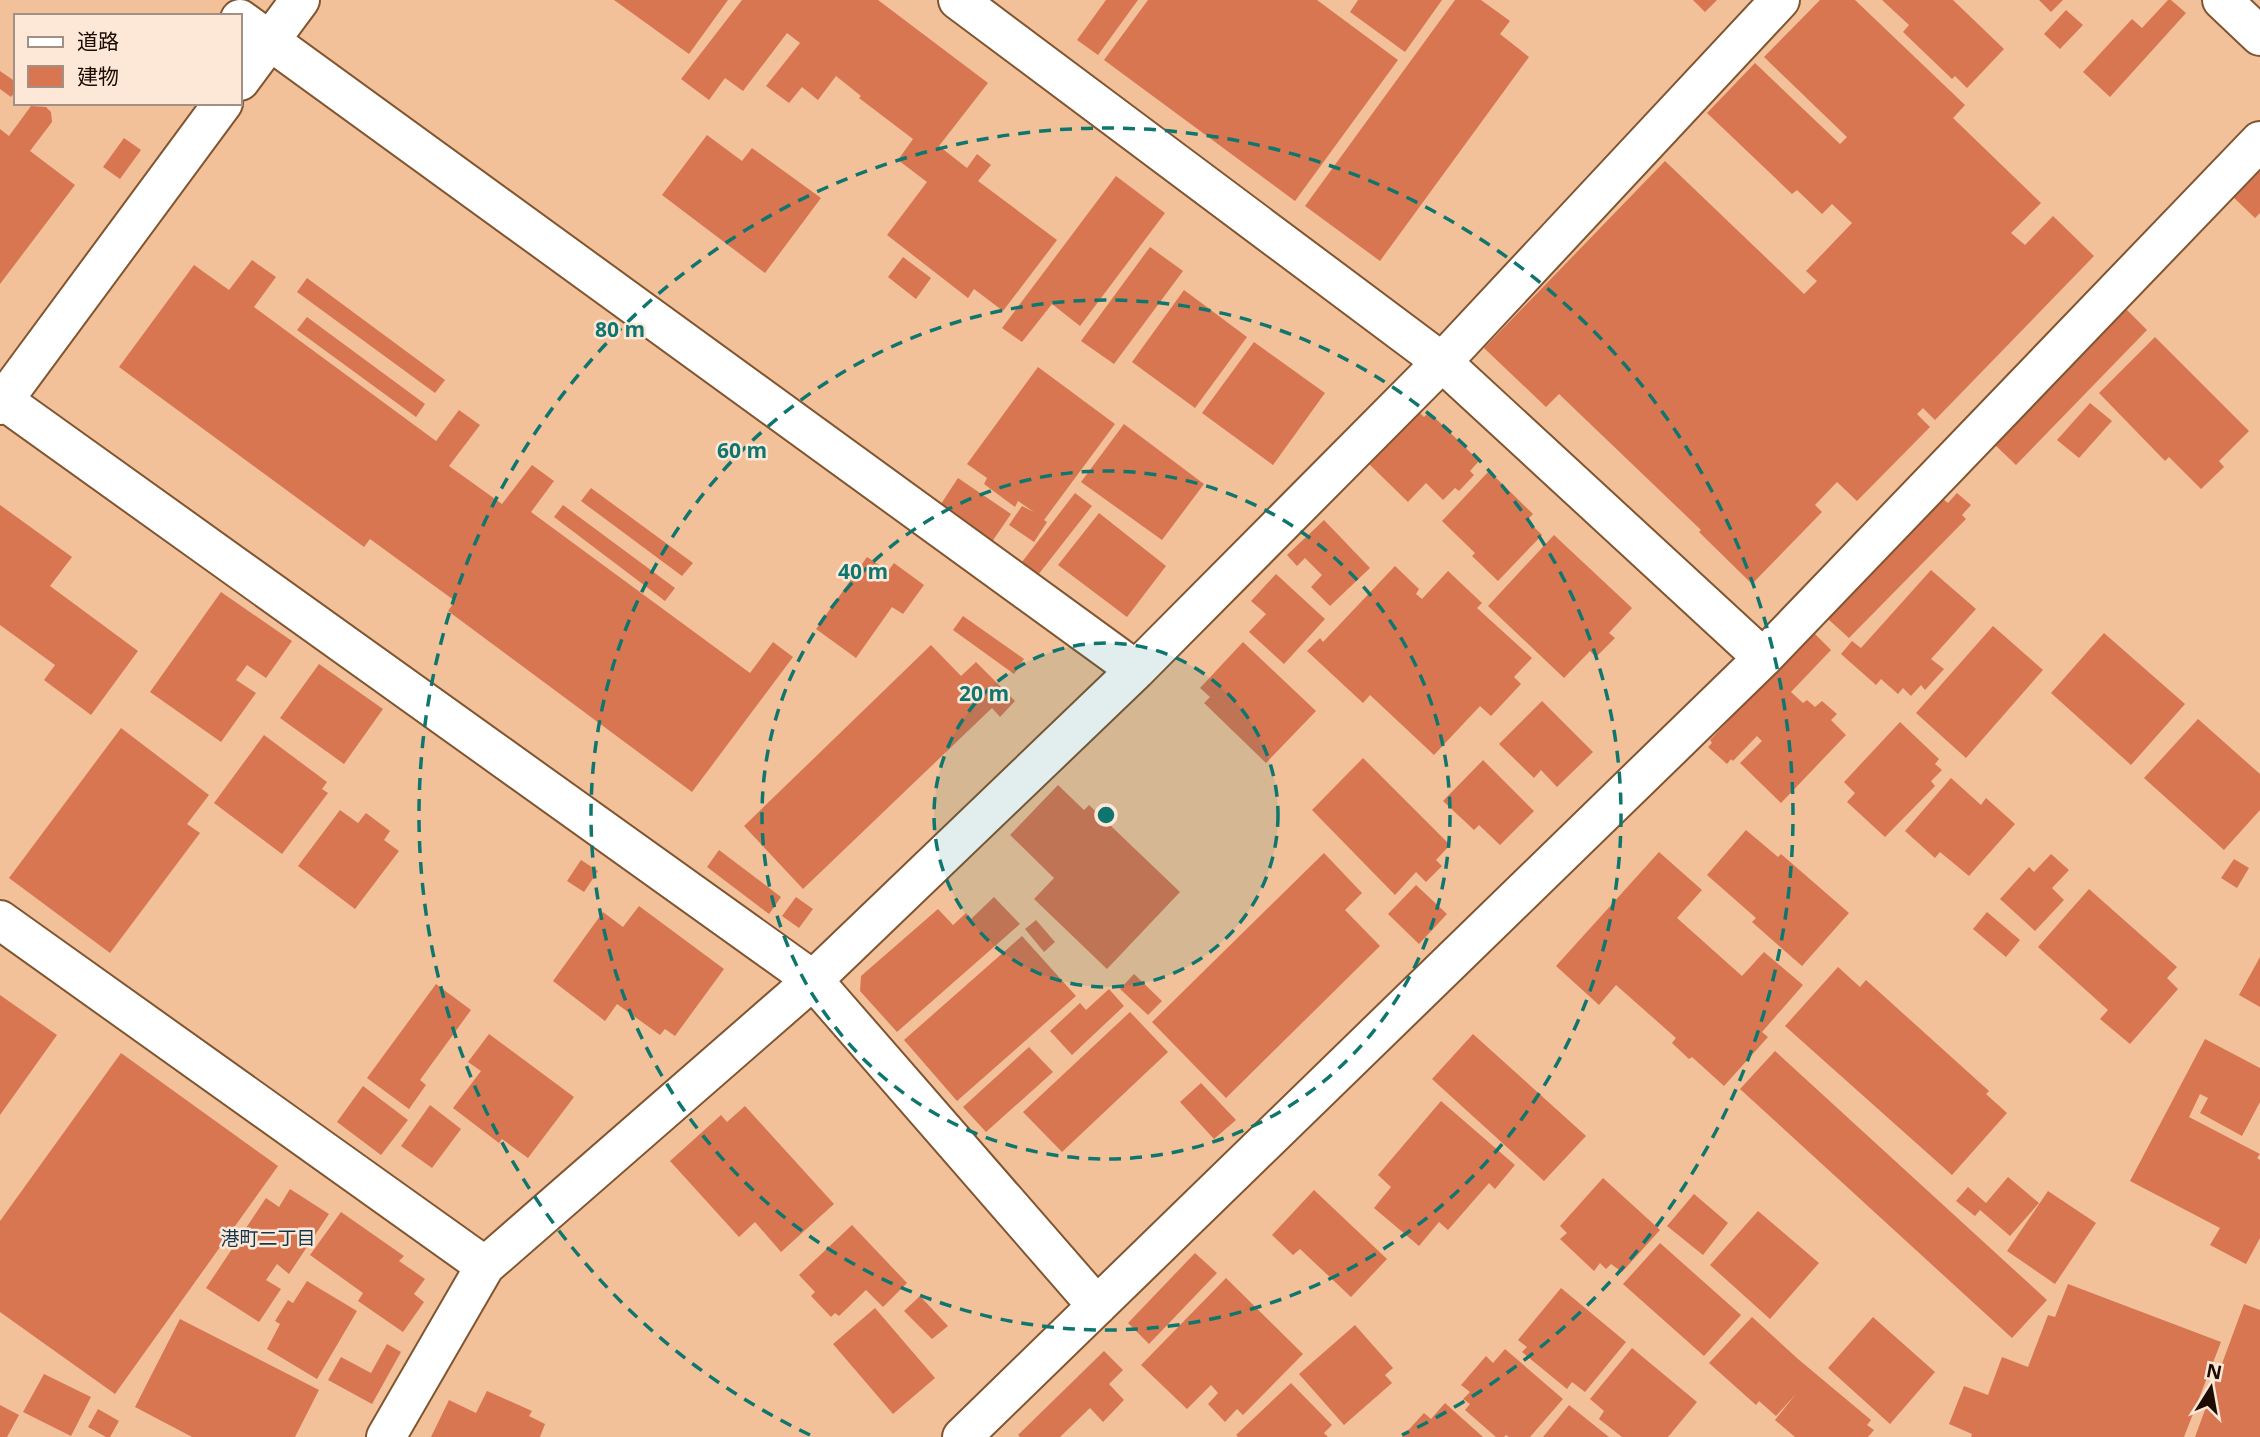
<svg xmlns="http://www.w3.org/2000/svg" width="2260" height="1437" font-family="'Open Sans','Noto Sans JP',sans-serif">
<rect width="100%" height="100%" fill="#f2c199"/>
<path fill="#d87652" d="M614,0H728L689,54Z
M742,0H878L988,83L939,146L967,168L977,154L991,165L978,181L1057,240L1003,311L974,289L968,298L887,235L927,182L898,160L913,139L859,98L861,96L836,76L818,100L802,87L789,103L766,86L800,43L787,33L743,91L725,78L709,100L681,79Z
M1106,0H1138L1098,55L1077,40Z
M1148,0H1317L1398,60L1295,201L1104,60Z
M1358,0H1442L1405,52L1350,12Z
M1455,0H1481L1510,21L1500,34L1529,57L1380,261L1305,206Z
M1693,0H1717L1705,12Z
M1820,0H1855L1965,105L1953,118L2041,203L2011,233L2025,245L2053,216L2094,256L1935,420L1923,408L1917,414L1930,427L1857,501L1837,482L1815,505L1822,512L1752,584L1699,532L1701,530L1559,394L1546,407L1484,348L1665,161L1804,294L1817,281L1806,271L1852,223L1832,204L1822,214L1797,190L1792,194L1707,113L1755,63L1840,144L1847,137L1764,57Z
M1882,0H1953L2004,49L1967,88L1955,76L1952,79L1903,32L1909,25Z
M2039,0H2063L2051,12Z
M2168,0H2171L2186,13L2110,97L2083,72L2132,19L2142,28Z
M2066,10L2083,25L2060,49L2044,34Z
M0,71L16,82V91L11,97L0,89Z
M31,106L46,107L51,112L52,122L30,151L75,185L0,284V129L9,136Z
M707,135L742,161L752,148L821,198L765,273L662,195Z
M124,138L141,150L120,179L103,167Z
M2260,164V213L2255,218L2231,195Z
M1116,176L1165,213L1080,326L1052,304L1022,342L1002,328Z
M1150,247L1183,271L1114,364L1081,341Z
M903,257L931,278L916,299L888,277Z
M252,260L276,277L254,307L436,441L459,410L480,425L449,466L502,504L532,465L554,481L531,512L750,673L773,642L793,657L692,792L448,611L455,601L370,539L364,547L119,367L194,265L229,290Z
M307,278L445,380L435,393L297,292Z
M1184,290L1247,337L1195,408L1132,362Z
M2124,307L2147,330L2016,465L1994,444Z
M307,317L425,404L416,417L297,330Z
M2155,337L2249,431L2219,461L2224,467L2201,489L2169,457L2165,461L2099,393Z
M1254,342L1325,393L1273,465L1202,413Z
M1038,367L1115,424L1044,520L1047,522L1034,542L1009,525L1022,506L1034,512L1018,501L1015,507L984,484L987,478L967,464Z
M2090,403L2112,421L2079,458L2057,440Z
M1417,410L1424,417L1429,412L1479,461L1470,471L1474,475L1459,491L1455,488L1443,500L1426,483L1408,502L1367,462Z
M1124,424L1204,484L1162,540L1081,482Z
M1489,471L1533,514L1527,520L1542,535L1498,581L1472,556L1475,553L1442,521Z
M958,478L1011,514L989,546L937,510Z
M591,488L693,563L682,576L581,501Z
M1075,493L1092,506L1038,575L1022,562Z
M1957,493L1971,505L1962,515L1966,519L1849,638L1828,619L1943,499L1948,503Z
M0,505L72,557L50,586L138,651L91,715L44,680L55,665L0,625Z
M563,505L675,588L665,601L554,517Z
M1099,513L1166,566L1127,617L1058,565Z
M1324,520L1370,568L1330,606L1311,587L1322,575L1305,558L1297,566L1287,555Z
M1554,535L1632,608L1609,633L1615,638L1596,657L1590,651L1564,678L1488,606Z
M867,557L888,571L894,563L924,585L903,614L892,607L856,658L816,629Z
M1395,566L1419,589L1416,594L1422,599L1448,571L1482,603L1477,608L1532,658L1514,677L1521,684L1491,716L1480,706L1434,755L1370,695L1363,703L1307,651L1320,638L1323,642Z
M1931,570L1976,609L1931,659L1944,669L1925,690L1921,685L1911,696L1903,688L1898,694L1881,679L1876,685L1841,654L1852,641L1861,648Z
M1276,574L1325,619L1284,664L1249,632L1266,614L1251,601Z
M221,592L292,641L266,678L247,665L236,680L256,693L221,742L150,692Z
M963,616L1024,659L1014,674L953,630Z
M1993,626L2043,670L1966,758L1916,713Z
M1813,632L1831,650L1791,692L1803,703L1807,700L1815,707L1822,701L1837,714L1831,720L1846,735L1781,803L1740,763L1762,741L1757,736L1733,761L1731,759L1727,764L1708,747L1712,743L1710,740Z
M2104,633L2185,704L2131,765L2051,693Z
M1243,642L1316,711L1266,763L1204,703L1210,697L1200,688Z
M931,645L961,676L976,662L1015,701L1000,717L992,708L803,889L744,826Z
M319,664L383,709L344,764L280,718Z
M1542,701L1593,752L1557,787L1541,770L1534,778L1499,744Z
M2198,719L2260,774V810L2224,850L2144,778Z
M1900,722L1939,759L1935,764L1942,770L1931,781L1935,786L1885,837L1847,802L1855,793L1844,782Z
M121,728L209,795L187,824L200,833L110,953L9,878Z
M264,735L327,782L322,789L328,793L282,854L214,803Z
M1363,758L1450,845L1436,860L1442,866L1426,882L1416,872L1395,895L1312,810Z
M1483,760L1534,811L1500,845L1479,825L1474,830L1443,801Z
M1951,778L1981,805L1986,798L2015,824L1969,876L1940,852L1935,858L1905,831Z
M1058,785L1084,810L1089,805L1180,892L1107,969L1034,899L1054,878L1010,835Z
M340,810L358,823L366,813L390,831L384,840L399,851L355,909L298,866Z
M1746,830L1778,857L1781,854L1849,913L1802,966L1752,922L1756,918L1707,875Z
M719,850L781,897L769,914L707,867Z
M1659,852L1702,890L1677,918L1742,976L1764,952L1803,985L1762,1032L1768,1037L1724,1086L1692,1057L1689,1059L1672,1043L1676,1038L1616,985L1599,1005L1556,966Z
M1324,853L1362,893L1345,910L1380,946L1226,1098L1152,1022Z
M2051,854L2069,870L2052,888L2064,900L2035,931L2000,899L2029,867L2034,872Z
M2234,859L2249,868L2237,888L2221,878Z
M581,860L598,871L584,892L567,881Z
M1416,885L1447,914L1419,944L1388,914Z
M2089,889L2177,967L2167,978L2178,989L2130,1044L2100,1019L2108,1010L2038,947Z
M796,897L813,909L799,928L782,916Z
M994,897L1020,924L897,1032L860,991L861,976L938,909L953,925L966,913L971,919Z
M639,906L724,969L675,1036L665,1029L660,1035L617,1004L605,1021L553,981L603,912L623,927Z
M1987,912L2020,940L2006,957L1973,929Z
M1036,920L1055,942L1044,952L1025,929Z
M1022,936L1076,996L957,1101L904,1040Z
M2260,957V1007L2239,995Z
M1838,967L1860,987L1866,980L1989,1091L1986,1094L2007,1113L1952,1175L1785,1026Z
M1134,974L1162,1001L1148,1015L1120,989Z
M436,984L471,1010L420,1080L426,1085L409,1109L367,1078Z
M1109,989L1124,1006L1072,1055L1050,1031L1080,1003L1086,1010Z
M0,995L57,1035L0,1115Z
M1130,1012L1168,1052L1062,1152L1023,1112Z
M489,1034L574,1097L528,1158L502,1139L499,1143L453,1108L481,1071L468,1062Z
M1473,1034L1586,1136L1544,1181L1432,1079Z
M2205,1039L2260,1068V1102L2242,1136L2200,1113L2208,1098L2200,1094L2189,1117L2260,1154L2257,1158L2260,1160V1238L2246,1264L2210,1245L2220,1228L2130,1181Z
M1029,1047L1053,1072L986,1132L963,1107Z
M1775,1051L2047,1300L2012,1338L1740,1089Z
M121,1053L278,1166L115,1394L0,1312V1221Z
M1201,1083L1236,1120L1214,1139L1180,1102Z
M363,1086L408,1120L381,1155L337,1122Z
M1441,1101L1515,1165L1495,1189L1489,1183L1448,1230L1439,1222L1419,1246L1374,1208L1391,1187L1378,1175Z
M430,1105L461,1129L432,1168L401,1146Z
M745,1106L834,1204L781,1252L755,1222L739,1237L670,1161L721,1115L727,1122Z
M2008,1177L2039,1203L2010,1236L1980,1210L1975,1216L1956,1201L1968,1187L1986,1203Z
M1603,1178L1660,1230L1622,1272L1611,1264L1606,1269L1600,1263L1594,1271L1560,1239L1567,1233L1560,1226Z
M290,1189L329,1214L289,1274L277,1264L266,1280L281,1289L259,1322L206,1288L266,1198L279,1207Z
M1314,1190L1387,1259L1351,1297L1300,1249L1293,1255L1272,1235Z
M2048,1191L2096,1223L2055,1284L2007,1251Z
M1694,1194L1728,1223L1703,1255L1667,1226Z
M1758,1211L1819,1263L1770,1319L1710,1265Z
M341,1212L404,1256L399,1261L425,1279L414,1294L424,1302L403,1332L358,1301L363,1293L310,1255Z
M852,1225L907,1283L883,1307L866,1290L839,1316L835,1313L831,1317L811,1296L815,1292L799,1275Z
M1660,1243L1741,1315L1704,1356L1623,1284Z
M1195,1253L1217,1273L1149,1344L1128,1323Z
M1226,1278L1303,1354L1243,1415L1237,1409L1225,1422L1208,1404L1218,1393L1211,1385L1187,1409L1141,1365Z
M307,1281L357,1311L317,1379L267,1349L280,1324L275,1321L288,1300L293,1303Z
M2068,1284L2221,1342L2184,1437H1971L1972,1434L1949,1424L1964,1386L1988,1395L2002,1357L2028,1367L2048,1315L2055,1317Z
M1561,1288L1626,1342L1585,1392L1572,1382L1567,1389L1522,1352L1527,1347L1518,1340Z
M920,1296L948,1326L932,1339L904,1311Z
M2244,1304L2260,1310V1437H2195Z
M875,1308L935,1378L893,1414L833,1344Z
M1752,1317L1798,1359L1871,1420L1867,1425L1874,1430L1868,1437H1795L1775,1420L1796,1394L1776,1416L1759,1401L1756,1405L1709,1363Z
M1873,1317L1935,1372L1890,1424L1828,1368Z
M180,1319L319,1390L295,1437H192L135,1407Z
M1355,1325L1393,1368L1385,1375L1392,1383L1344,1425L1299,1374Z
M387,1344L401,1352L372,1404L328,1380L341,1357L371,1373Z
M1632,1348L1697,1402L1668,1437H1622L1599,1419L1604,1411L1590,1399Z
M1505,1349L1563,1399L1530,1437H1509L1506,1435L1504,1437H1496L1465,1410L1470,1404L1463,1399L1470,1392L1461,1385L1486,1356L1493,1363Z
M1104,1351L1123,1370L1109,1384L1124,1400L1103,1422L1090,1408L1060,1437H1020L1018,1435Z
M44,1374L91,1397L71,1436L23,1412Z
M1291,1383L1332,1425L1324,1433L1328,1437H1238L1236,1435Z
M487,1391L532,1411L529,1416L545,1424L540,1437H431L449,1400L476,1413Z
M1445,1403L1483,1437H1402L1424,1413L1431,1419Z
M0,1405L19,1415L7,1437H0Z
M1569,1405L1609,1437H1543Z
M98,1409L119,1421L110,1437H106L88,1427Z"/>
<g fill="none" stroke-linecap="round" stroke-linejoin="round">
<g stroke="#805530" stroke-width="42">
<path id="minor" d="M958,0L1442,362L1763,658
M2222,0L2260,36
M240,19L1136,670
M240,81L300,0
M0,398L813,980L1097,1306
M0,405L223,103
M0,920L485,1266
M386,1437L485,1266L813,980L1136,670L1442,362L1780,0
M962,1437L1763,658L2260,141"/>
</g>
<use href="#minor" stroke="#fff" stroke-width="38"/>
</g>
<circle cx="1106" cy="815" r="172" fill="#0f766e" fill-opacity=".12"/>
<g fill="none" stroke="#0f766e" stroke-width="3.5" stroke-dasharray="12 9">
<circle cx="1106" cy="815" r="172"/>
<circle cx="1106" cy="815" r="344"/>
<circle cx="1106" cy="815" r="515"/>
<path d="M810 1435A687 687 0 1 1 1402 1435"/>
</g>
<g text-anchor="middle" stroke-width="5" stroke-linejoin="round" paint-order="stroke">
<g font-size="19" fill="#11374f" stroke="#fde8d8">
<text x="268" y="1245">港町二丁目</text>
</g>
</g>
<circle cx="1106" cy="815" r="10" fill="#0f766e" stroke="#fde8d8" stroke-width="3.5"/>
<g font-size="21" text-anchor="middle" font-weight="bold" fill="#0f766e" stroke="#fde8d8" stroke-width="5" stroke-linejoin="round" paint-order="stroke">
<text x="620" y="337">80 m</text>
<text x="742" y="458">60 m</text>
<text x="863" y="579">40 m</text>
<text x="984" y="701">20 m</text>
</g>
<rect x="14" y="14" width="228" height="91" fill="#fde8d8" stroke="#a39082" stroke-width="2"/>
<rect x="28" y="37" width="35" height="10" fill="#ffffff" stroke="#a39082" stroke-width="2"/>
<text x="77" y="49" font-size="21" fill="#1c0c01">道路</text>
<rect x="28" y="66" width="35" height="21" fill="#d87652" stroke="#a39082" stroke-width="2"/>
<text x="77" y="84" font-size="21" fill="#1c0c01">建物</text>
<g transform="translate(2211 1388) rotate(11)" stroke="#fde8d8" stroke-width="5" paint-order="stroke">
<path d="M0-5L12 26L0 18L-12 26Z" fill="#1c0c01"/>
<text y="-10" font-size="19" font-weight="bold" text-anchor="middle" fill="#1c0c01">N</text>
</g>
</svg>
